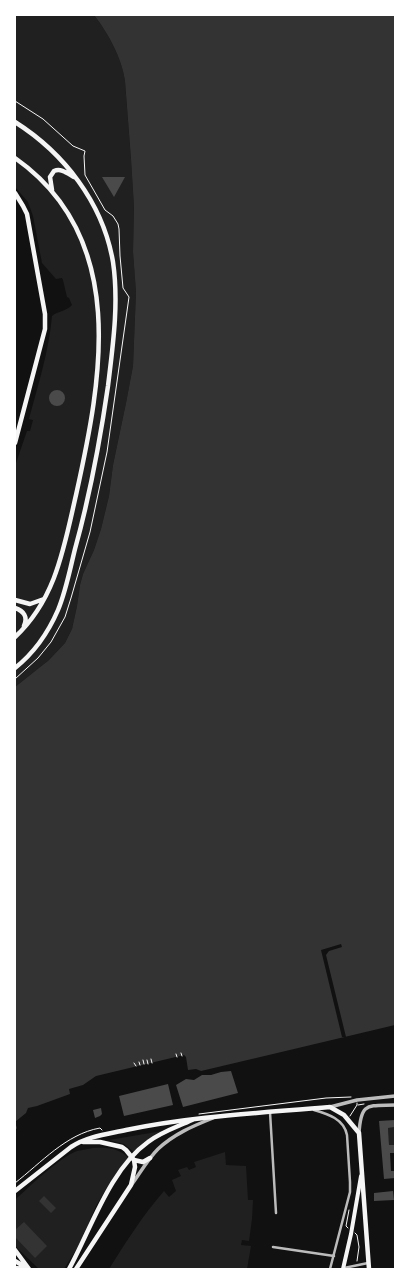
<svg xmlns="http://www.w3.org/2000/svg" width="410" height="1284" font-family="'IBM Plex Serif',serif">
<rect width="100%" height="100%" fill="#111"/>
<path fill="#202020" d="M15,15H94C108,33 122,58 125,81L131,159L134,207L133,252L136,292L133,366L126,403L113,465L109,496L101,529L94,550L83,574L80,585L77,606L72,629L65,643L49,660L15,687V466L27,431H30L33,420L29,419C38,385 49,351 52,316C58,311 67,311 72,305L69,298L67,297L63,280L62,278L56,279L42,263L33,216L28,202L15,187Z
M395,1127V1145H389L388,1128Z
M162,1131L144,1142L134,1152L124,1144L109,1140Z
M93,1148C106,1147 119,1148 129,1158L109,1184L96,1206L79,1245L64,1269H39L15,1246V1200C29,1187 60,1157 77,1151C82,1150 88,1149 93,1148Z
M225,1152L226,1165L246,1166L248,1200H253L252,1219L249,1241L242,1240L241,1245L251,1246L247,1269H109C126,1242 143,1215 164,1191L169,1197L176,1191L172,1180L181,1176L178,1170L187,1167L189,1170L196,1167L194,1162Z"/>
<path fill="#333" d="M94,15H395V1025L201,1071L196,1069L188,1070L186,1057L184,1055L96,1076L83,1085L69,1089L70,1094L37,1106L28,1108L26,1113L15,1122L17,1128L15,1131V687L49,660L65,643L72,629L77,606L80,585L83,574L94,550L101,529L109,496L113,465L126,403L133,366L136,292L133,252L134,207L131,159L125,81C122,58 108,33 94,15Z
M44,1196L56,1208L51,1213L39,1201Z
M24,1222L47,1246L35,1258L15,1237V1230Z"/>
<path fill="#111" d="M341,944L342,947L329,951L326,955L346,1037H342L321,950Z"/>
<path fill="#4a4a4a" d="M102,177H125L114,197Z
M49 398a8 8 0 1 1 16 0a8 8 0 1 1-16 0Z
M231,1071L238,1093L183,1107L176,1085L186,1079L194,1080L202,1075H211L221,1072Z
M168,1084L173,1105L124,1116L119,1096Z
M101,1108L102,1114L100,1116L95,1118L93,1110Z
M395,1120V1127L388,1128L389,1145H395V1153H390L391,1171H395V1178L384,1179L379,1121Z
M393,1191L394,1200L374,1201V1193Z"/>
<g fill="none" stroke-linecap="round" stroke-linejoin="round">
<path stroke="#f5f5f5" stroke-width="1" d="M15,101L43,119L73,146L85,151L84,156L85,175L105,210L113,216L118,224L119,229L120,256L123,288L129,297L107,452L90,532L71,598L65,617L51,642L38,658L15,679
M181,1053L182,1056
M176,1054L177,1057
M151,1059L152,1063
M143,1060L144,1064
M147,1060L148,1064
M139,1062L140,1065
M134,1063L136,1066
M358,1105L364,1104
M199,1114L326,1098L351,1097
M350,1116L357,1105V1103
M15,1183C41,1163 66,1134 100,1128L102,1130
M348,1228L346,1226L349,1210
M355,1233L357,1235L359,1247L357,1261"/>
<path stroke="#bcbcbc" stroke-width="2.5" d="M314,1110C328,1114 344,1119 347,1135L350,1182V1192L330,1269
M270,1112L276,1213
M273,1247L334,1256
M344,1268L368,1263"/>
<path stroke="#bcbcbc" stroke-width="3.5" d="M330,1107L357,1100L395,1096
M359,1133C361,1102 367,1106 395,1105
M132,1184C140,1173 148,1159 158,1149C174,1134 193,1126 213,1118"/>
<path stroke="#f5f5f5" stroke-width="4" d="M343,1269L351,1234L361,1176"/>
<path stroke="#f5f5f5" stroke-width="4.5" d="M15,193L23,206L27,214L45,314V329L15,443
M134,1160L143,1162L150,1158
M69,1269C91,1229 110,1169 148,1142C161,1132 177,1127 192,1120
M76,1269L131,1185L135,1167L134,1160L126,1150L122,1147L100,1142H83"/>
<path stroke="#f5f5f5" stroke-width="4.5" d="M15,122C64,153 103,203 113,262C119,303 113,345 108,386C100,441 90,495 75,549C70,569 66,591 58,610C48,633 34,653 15,668
M15,158C129,238 102,378 76,495C64,547 56,599 15,637
M52,190L50,177L54,171C61,168 67,173 74,177
M15,600L30,604L44,599
M15,608C24,611 28,617 24,626
M15,1191L71,1147C88,1136 108,1134 126,1130C193,1116 262,1113 330,1107L344,1115L359,1133L369,1269
M15,1250L29,1269
M15,1261L27,1268
M15,1268L25,1269"/>
</g>
<rect width="410" height="1284" fill="none" stroke="#ffffff" stroke-width="32"/>
</svg>
